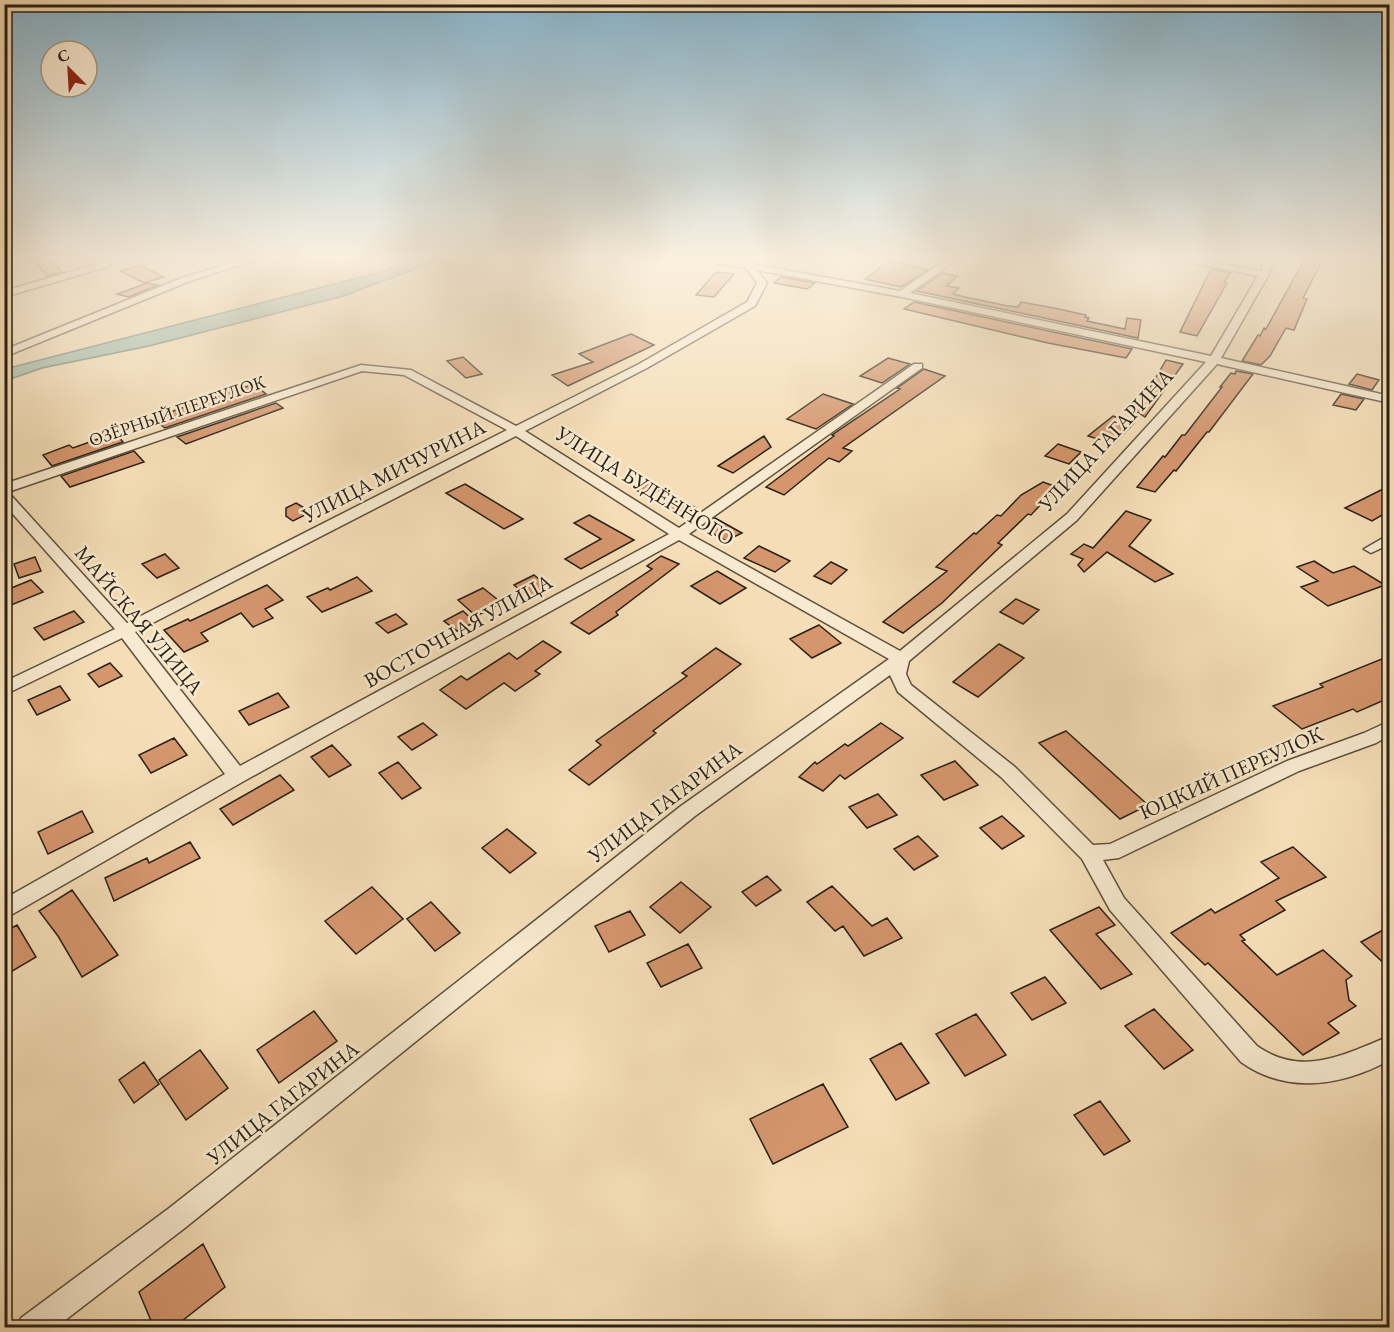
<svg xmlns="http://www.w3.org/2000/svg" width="1394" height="1332" font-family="'EB Garamond',serif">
<rect width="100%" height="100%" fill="#f5deb7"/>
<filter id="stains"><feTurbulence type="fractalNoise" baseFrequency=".00333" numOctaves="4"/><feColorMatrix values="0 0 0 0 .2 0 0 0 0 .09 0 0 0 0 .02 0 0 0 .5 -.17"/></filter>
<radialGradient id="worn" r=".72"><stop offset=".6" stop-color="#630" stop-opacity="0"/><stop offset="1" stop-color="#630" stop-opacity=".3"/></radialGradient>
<path fill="#9cbcae" stroke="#6e7e71" stroke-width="1.5" d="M414,260H439L343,296L149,346L42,368L5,381V369L385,271Z"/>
<path fill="#d5966e" stroke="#292015" stroke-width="1.5" d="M33,260H52L62,272L47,276Z
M1304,260H1320L1318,264L1320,265L1303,298L1307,299L1294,330L1286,328L1270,356L1261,365L1242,361L1258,335L1260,336L1264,328L1266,329Z
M889,261L928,270L901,287L865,279Z
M140,265L164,277L144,283L120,271Z
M1211,269L1231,273L1224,282L1227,283L1197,336L1180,332Z
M716,272L734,274L714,297L696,295Z
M942,273L957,276L947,286L959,288L953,294L965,297L1008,306L1018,307L1021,302L1054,308L1086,315L1085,317L1089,318L1087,321L1125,329L1127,318L1141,320L1138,338L917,291Z
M781,277L815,283L807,289L774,283Z
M147,283L158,285L129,297L117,294Z
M914,302L1132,349L1126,358L1048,343L904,309Z
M631,334L654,345L568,386L552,375L593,362L579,354Z
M463,357L482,374L466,378L447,361Z
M888,358L910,364L882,383L860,376Z
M1166,360L1183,364L1145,417L1136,411Z
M924,369L945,376L843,448L852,451L839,462L829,458L784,495L766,487L834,436L832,435L900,389L897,388Z
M1236,371L1253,374L1209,432H1207L1176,471L1174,470L1155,492L1137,487L1163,456L1165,457L1182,435H1185L1222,387H1220L1231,373L1235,374Z
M1357,374L1379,380L1372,390L1349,384Z
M254,384L266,394L165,428L152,418Z
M823,394L853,404L816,429L787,419Z
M1341,394L1364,399L1356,410L1333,405Z
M276,403L283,408L186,444L177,437Z
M1113,416L1134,423L1114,444L1088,436Z
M115,433L123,442L52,466L43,455L69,445L73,448Z
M764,436L771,447L733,473L718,466Z
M1058,444L1081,452L1069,464L1045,456Z
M134,451L144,462L70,487L61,476Z
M647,480L663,488L648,496L632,488Z
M1043,482L1057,487L1031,515L1028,514L998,543L1002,545L942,603L903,633L883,622L947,571L936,567L948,556L974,533L976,534L997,515L1001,516L1021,495Z
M465,484L523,519L504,529L446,493Z
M1389,486V511L1372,521L1345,508Z
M680,499L696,508L681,516L665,507Z
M296,503L311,512L293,521L286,516V508Z
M1126,511L1151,520L1129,546L1173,574L1155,582L1107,552L1084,572L1078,565L1083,559L1071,554L1084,544L1093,548Z
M589,515L634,540L581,569L565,559L601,539L574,523Z
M715,518L742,533L726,541L702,528Z
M759,546L790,561L775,572L744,558Z
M165,554L179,568L157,578L142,564Z
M661,556L679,564L616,612L618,615L589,634L571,623L652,569L647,566Z
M35,557L41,571L19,578L14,564Z
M1314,561L1333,573L1354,566L1385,585L1328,606L1301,587L1318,581L1297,567Z
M831,562L847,570L831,584L814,576Z
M717,571L746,588L720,604L691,586Z
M534,575L549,587L528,597L514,585Z
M357,577L372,591L322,612L307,597L328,588L330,590Z
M31,580L43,592L4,608V591Z
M267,585L283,600L265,609L273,618L253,627L241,613L201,633L208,641L184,652L164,630L188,619L190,621Z
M483,588L502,603L476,616L458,600Z
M1016,599L1039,610L1023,624L1000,612Z
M74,611L84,622L44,640L34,628Z
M463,611L475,622L457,631L444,621Z
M396,614L407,624L388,633L376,623Z
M819,625L841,643L812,658L790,639Z
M543,641L561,652L535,671L540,674L515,691L504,683L466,709L440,690L461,676L467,680L509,653L517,659Z
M999,644L1024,658L978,697L953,682Z
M716,648L741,664L653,731L656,733L589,785L569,770L601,745L596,741L687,676L682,673Z
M1389,656V698L1357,712L1353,709L1302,729L1273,706L1323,687L1320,684Z
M110,663L122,676L99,687L88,674Z
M60,686L70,700L37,715L28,700Z
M278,693L289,707L249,725L239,711Z
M423,723L437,735L412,750L398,737Z
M881,723L903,738L845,779L840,775L823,791L799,777L815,762L817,764L845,744L848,746Z
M1066,731L1148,805L1120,819L1039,743Z
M174,738L187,755L151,773L139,755Z
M332,745L351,765L329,777L311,757Z
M955,761L978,785L944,800L921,775Z
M398,762L421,788L402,799L379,773Z
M280,775L294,790L233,825L220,809Z
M878,794L897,815L867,828L849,807Z
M82,811L93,832L48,854L38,832Z
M1002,816L1024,836L1002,849L980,828Z
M507,829L536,853L510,873L482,848Z
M918,836L938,856L914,870L894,849Z
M190,842L200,858L114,901L105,878L147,858L149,863Z
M1293,847L1326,877L1276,901L1285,910L1240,935L1245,940L1242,941L1277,975L1323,950L1352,976L1346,980L1349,1000L1356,1006L1328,1023L1339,1033L1303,1055L1208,963L1205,965L1171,933L1211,909L1215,913L1279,878L1261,862Z
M767,876L781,890L756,906L742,892Z
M681,882L711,907L680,933L650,907Z
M832,886L872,926L887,918L902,938L864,956L843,926L835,931L807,902Z
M372,887L403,919L356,954L325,921Z
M72,890L118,955L82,977L58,936L39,911Z
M431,902L460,933L435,951L407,919Z
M1099,907L1115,925L1096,934L1132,974L1101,989L1050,930Z
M630,911L645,935L609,952L595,926Z
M17,925L36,957L4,976V932Z
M1383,930L1389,936V968L1361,942Z
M688,944L702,968L661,987L647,963Z
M1045,977L1066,1003L1032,1020L1011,993Z
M1154,1009L1193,1050L1164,1069L1125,1026Z
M314,1011L337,1041L279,1083L257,1050Z
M976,1014L1006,1055L965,1076L936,1034Z
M901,1043L929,1083L896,1100L870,1059Z
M200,1050L228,1088L186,1120L159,1080Z
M144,1062L159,1084L134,1103L119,1080Z
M823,1084L848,1127L773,1164L750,1119Z
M1100,1101L1130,1141L1104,1155L1074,1115Z
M203,1244L225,1287L173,1328H154L139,1292Z"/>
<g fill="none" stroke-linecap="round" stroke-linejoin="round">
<g stroke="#5c503e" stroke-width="3">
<path id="minor" d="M242,260H256L190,281L4,357V350L184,277Z
M712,260L744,262V260H752L753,264L900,291L946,260H956L910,293L1211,356L1258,276L1179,260H1198L1261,271L1265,260H1273L1269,274L1221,358L1390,396V403L1217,364L1077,520L909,661L906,674L911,685L1015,767L1093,845L1110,844L1287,761L1364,733L1390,721V735L1376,743L1299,771L1119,858L1103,860L1124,898L1257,1046C1303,1078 1345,1054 1390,1036V1060C1342,1086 1287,1095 1241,1062L1110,910L1082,859L1001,777L898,692L890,675L695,816L186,1227L55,1328H17L21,1318L168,1209L681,806L889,659L679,540L244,781L4,919V899L225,774L122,638L4,695V682L115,629L4,504V484L361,365L411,370L516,426L639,364L747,302L757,283L746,268L716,263ZM757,270L902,297L1206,362L1067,514L900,651L689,534L922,368V364H914L679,528L525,431L647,368L755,306L767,283ZM362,371L404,375L507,430L127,623L8,492ZM516,436L669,534L240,766L135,632Z
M107,261L110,262V266L4,297V291Z
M1390,534V544L1371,553L1364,549Z"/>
</g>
<use href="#minor" fill="#f8ead0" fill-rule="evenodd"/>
</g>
<linearGradient id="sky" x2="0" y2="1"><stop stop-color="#89b7d1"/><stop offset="0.58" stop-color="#faf0df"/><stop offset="1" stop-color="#faf0df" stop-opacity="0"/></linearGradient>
<rect width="1394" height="446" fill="url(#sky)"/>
<g text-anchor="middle" stroke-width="5" stroke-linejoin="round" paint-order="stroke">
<g font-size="18" fill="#292015" stroke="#f8ead0">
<text transform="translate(177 411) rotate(-19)" y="6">ОЗЁРНЫЙ ПЕРЕУЛОК</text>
</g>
<g font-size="21" fill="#292015" stroke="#f8ead0">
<text transform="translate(1106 440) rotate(-47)" y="7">УЛИЦА ГАГАРИНА</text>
<text transform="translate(394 471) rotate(-27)" y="7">УЛИЦА МИЧУРИНА</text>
<text transform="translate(645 486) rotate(32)" y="7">УЛИЦА БУДЁННОГО</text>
<text transform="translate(139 620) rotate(50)" y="7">МАЙСКАЯ УЛИЦА</text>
<text transform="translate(458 631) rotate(-29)" y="7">ВОСТОЧНАЯ УЛИЦА</text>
<text transform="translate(1231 773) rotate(-24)" y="7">ЮЦКИЙ ПЕРЕУЛОК</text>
<text transform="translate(665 802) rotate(-37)" y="7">УЛИЦА ГАГАРИНА</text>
<text transform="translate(283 1103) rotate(-38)" y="7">УЛИЦА ГАГАРИНА</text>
</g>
</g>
<rect width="1394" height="1332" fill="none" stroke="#f5deb7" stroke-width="24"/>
<rect x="6" y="6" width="1382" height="1320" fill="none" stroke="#292015" stroke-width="3"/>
<rect x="12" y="12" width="1370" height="1308" fill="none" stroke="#292015" stroke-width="1.5"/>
<g transform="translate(69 69) rotate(336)"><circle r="28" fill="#f8ead0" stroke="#a59985" stroke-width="1.5"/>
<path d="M0-4.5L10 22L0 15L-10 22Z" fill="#8f2418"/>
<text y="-9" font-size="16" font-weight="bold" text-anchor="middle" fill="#292015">С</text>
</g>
<rect width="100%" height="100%" filter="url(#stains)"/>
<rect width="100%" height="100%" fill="url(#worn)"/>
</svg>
